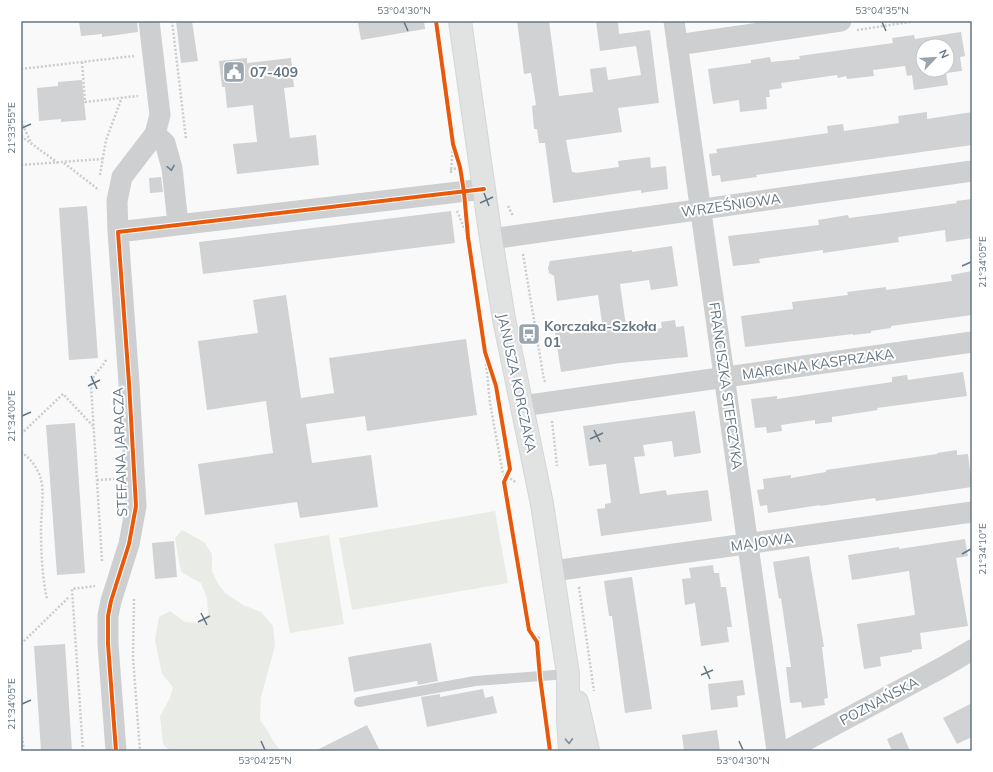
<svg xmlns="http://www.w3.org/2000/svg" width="993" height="772" font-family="Mulish,sans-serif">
<rect width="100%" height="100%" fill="#f9f9f9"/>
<path fill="#e8ebe6" d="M495,511L508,583L352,610L339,538Z
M182,530L204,542L212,554V571L218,584L225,593L243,605L261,612L273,626L275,646L261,697L260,720L269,733L273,741L281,751H170L163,744L160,716L170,698L173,687L162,674L155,640L159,617L170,611L185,622L199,623L208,615L207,598L201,583L181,572L175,538Z
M329,535L344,624L290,633L274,544Z"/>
<path fill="#d0d2d3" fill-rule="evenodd" d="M79,21H137L138,32L102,37V34L81,36Z
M176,21H192L198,61L181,63Z
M371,21H424L425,29L361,40L358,23Z
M517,21H549L559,96L593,92L590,69L606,67L608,80L641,75L636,46L600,51L596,21H618L619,34L650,30L659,103L618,108L622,132L566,140L572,172H575V173L619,167L618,161L650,157L651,168L666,166L668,189L641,193V190L553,203L545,143H539L537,129H534L532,106L536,105L531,73L524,74Z
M961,32L965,56L960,57L962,71L946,73L948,85L914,90L912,75L907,76L905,66L873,70L874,76L847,79L846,76L838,78L837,75L781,83L782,88L769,90L770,97H766L767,109L740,112L739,100L713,104L708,69L751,63V60L770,57L771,62L800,59L799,56L893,43L892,38L914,35L915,39ZM923,46H947V70H923Z
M247,58V63L291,58L294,87L284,88L290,138L316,135L319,165L237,174L233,144L257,142L253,105L227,108L225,87H222L219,61Z
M82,80L86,120L61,122V119L39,121L37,88L58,86V82Z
M927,112V119L972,112V145L756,175L757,177L721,182L720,175L712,176L709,154L717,153L716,149L828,133L827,126L843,124L844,131L899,123L898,116Z
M161,177L163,192L150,193L149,178Z
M972,199V238L946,242L945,230L898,237L899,242L823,253V250L759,259L760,263L733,266L728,236L819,225L818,220L848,215L849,218L894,212L957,203L956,201Z
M87,206L98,358L69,360L59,208Z
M451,211L455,243L203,274L199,242Z
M672,246L678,286L651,290L649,280L620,284L626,326L633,325V332L662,328L661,322L675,320L676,327L684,326L688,357L620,363L561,372L554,327L569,325L570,334L603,329L598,295L557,301L554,276L549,273L548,268L550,261L632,250V252Z
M972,271V315L891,326V328L871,331V333L853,335V334L745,347L741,316L793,309L792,302L848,295L847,292L886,287V290L952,281L951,275Z
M286,295L301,398L334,393L329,358L466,339L477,415L367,431L365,416L306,424L312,463L371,455L378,507L300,518L297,502L205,515L198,464L273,453L266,401L207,410L198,341L258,333L253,300Z
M963,372L967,396L877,408L878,410L832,417V422L815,424V420L781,425L782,431L767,433L766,427L755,428L751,399L777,396V399L892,382V377L907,375L908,380Z
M695,411L701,453L674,457L672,441L643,445L645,456L634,457L640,494L666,490L667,495L708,490L712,521L601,536L597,509L605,508V504L611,503L606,464L589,466L583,426Z
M75,423L85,573L57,575L46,425Z
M957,450V455L968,454L972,487L876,501L875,498L820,506V505L768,513L767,505L760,506L757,490L764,489L763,479L791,475V478L826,472V470L937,454V453Z
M965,539L968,556L956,558L968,626L920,633L922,649L912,650V652L880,657L881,666L864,669L857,624L915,615L909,571L852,580L848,555L899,547V549Z
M174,541L177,577L155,579L152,543Z
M809,556L824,647H822L828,698L824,699L825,705L802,708L801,702L790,703L786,667H791L781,598L779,599L773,562Z
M713,565L714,573H719L721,587H726L732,627H727L729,642L701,646L695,603L685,605L682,579L691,578L689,568Z
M632,577L652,709L625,713L612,616H609L604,581Z
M431,643L438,681L418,685L417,681L354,692L348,657Z
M65,644L72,751H41L34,646Z
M743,680L745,695L737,696L738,707L711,710L708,684Z
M483,689L485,698L493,696L497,713L427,727L421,697L440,694V697Z
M972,703V737L957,744L943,718Z
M367,725L380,751H315Z
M717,730L720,751H684L682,735Z
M902,732L910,751H892L887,739Z"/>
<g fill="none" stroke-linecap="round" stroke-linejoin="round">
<g stroke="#d5d6d7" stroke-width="24">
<path id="secondary" d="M460,21L491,239L504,319L542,504L568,674V719L570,751
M577,702L588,751"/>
</g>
<path stroke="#cbcccd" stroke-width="2.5" stroke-dasharray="2 2" stroke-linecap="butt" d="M172,21L186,139
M857,30L916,21
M82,62L85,102L138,96
M21,69L134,56
M21,113L22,123L31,143
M21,136L58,163
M64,163L99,190
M21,165L102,159
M450,170L461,167
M451,173L453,144
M100,175L106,140L122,97
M508,206L513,216
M457,211L468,237
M523,254L544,380L546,383
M485,352L490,403L503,474L517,483
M552,421L557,466
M21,434L63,394L93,426
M21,452C30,458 36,466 40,476C45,490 41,513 41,528C41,552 42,575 47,599
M97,480L114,479
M102,561L91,385C93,371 102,370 107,358
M579,587L594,691
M134,599L133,658L140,751
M537,642L540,635
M21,644L69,597
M21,729L24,751
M83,751L72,589L95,586"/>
<path stroke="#cecfd0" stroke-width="10" d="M359,702L475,681L568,674"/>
<path stroke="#cecfd0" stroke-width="21" d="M674,21L777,751
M677,45L841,21
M155,134L165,143L172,168L178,224
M118,232L117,201L122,177L155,134L160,115L149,21
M491,239L972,171
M522,406L972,342
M553,571L972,512
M116,751L108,644V616L111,601L129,544L136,506L129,383L118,232L484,189
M786,751L943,667L972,650"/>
<use href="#secondary" stroke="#e1e2e2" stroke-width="22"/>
<g stroke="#fff" stroke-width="6">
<path id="cycleway" d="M436,21L453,144L460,167L464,192L468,237L485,352L496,386L510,469L504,482L529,630L537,642L540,677L550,751
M116,751L108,644V616L111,601L129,544L136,506L129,383L118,232L484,189"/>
</g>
<use href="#cycleway" stroke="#e8590c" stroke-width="4"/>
</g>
<defs><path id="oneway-chevron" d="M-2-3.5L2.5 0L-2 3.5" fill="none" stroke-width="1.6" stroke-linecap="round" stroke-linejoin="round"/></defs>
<use stroke="#707f8b" href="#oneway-chevron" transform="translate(171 168) rotate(80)"/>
<use stroke="#7e8c96" href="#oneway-chevron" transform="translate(569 741) rotate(87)"/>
<path fill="none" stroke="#657683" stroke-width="1.5" d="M404,22L408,31M882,22L886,31M22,128L31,124M484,193L489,206M480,203L493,197M962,266L971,262M91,376L97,389M88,386L100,380M22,416L31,412M594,430L600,442M590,439L603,433M962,554L971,549M201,613L207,625M198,622L210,616M704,666L710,679M701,675L713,670M22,704L31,700M261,741L265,750M739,741L743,750"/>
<defs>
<g id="civic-square" transform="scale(1.15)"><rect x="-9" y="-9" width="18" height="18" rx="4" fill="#99a4ac" stroke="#fff"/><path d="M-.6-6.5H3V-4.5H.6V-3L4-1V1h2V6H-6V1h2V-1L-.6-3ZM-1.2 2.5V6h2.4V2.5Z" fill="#fff"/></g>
<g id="bus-square" transform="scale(1.15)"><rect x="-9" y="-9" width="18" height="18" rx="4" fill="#99a4ac" stroke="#fff"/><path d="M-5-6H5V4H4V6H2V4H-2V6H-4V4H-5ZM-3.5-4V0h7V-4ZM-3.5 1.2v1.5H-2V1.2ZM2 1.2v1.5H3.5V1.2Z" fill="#fff"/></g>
</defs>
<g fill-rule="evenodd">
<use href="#civic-square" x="234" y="72"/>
<use href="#bus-square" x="529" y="334"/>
</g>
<g text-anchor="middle" stroke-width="4" stroke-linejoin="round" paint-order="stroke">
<g font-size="14" font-weight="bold" fill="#657683" stroke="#fff" text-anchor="start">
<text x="250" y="77">07-409</text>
<text x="544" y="331">Korczaka-Szkoła<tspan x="544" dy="16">01</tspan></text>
</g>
<g font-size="14" fill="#657683" stroke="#fff">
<text transform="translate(731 205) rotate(-8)" y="5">WRZEŚNIOWA</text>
<text transform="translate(818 364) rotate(-8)" y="5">MARCINA KASPRZAKA</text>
<text transform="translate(517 383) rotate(78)" y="5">JANUSZA KORCZAKA</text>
<text transform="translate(726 386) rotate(82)" y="5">FRANCISZKA STEFCZYKA</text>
<text transform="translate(120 452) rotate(-92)" y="5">STEFANA JARACZA</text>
<text transform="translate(762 542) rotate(-8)" y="5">MAJOWA</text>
<text transform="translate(879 701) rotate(-28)" y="5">POZNAŃSKA</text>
</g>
</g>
<rect width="993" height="772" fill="none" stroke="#ffffff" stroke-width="44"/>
<g transform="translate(935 58) rotate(65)"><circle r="19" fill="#ffffff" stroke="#c1c8cd"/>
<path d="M0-3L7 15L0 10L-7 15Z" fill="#99a4ac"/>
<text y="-6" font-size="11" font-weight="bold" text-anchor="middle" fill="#657683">N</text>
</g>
<rect x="22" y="22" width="949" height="728" fill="none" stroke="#657683" stroke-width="1.5"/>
<g font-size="10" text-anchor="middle" fill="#657683">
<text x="404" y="14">53°04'30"N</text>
<text x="882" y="14">53°04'35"N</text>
<text transform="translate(11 128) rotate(-90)" y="4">21°33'55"E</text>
<text transform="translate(982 262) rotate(-90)" y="4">21°34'05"E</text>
<text transform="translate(11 416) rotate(-90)" y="4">21°34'00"E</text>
<text transform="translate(982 549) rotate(-90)" y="4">21°34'10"E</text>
<text transform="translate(11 704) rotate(-90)" y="4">21°34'05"E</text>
<text x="265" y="764">53°04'25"N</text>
<text x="743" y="764">53°04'30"N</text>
</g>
</svg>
